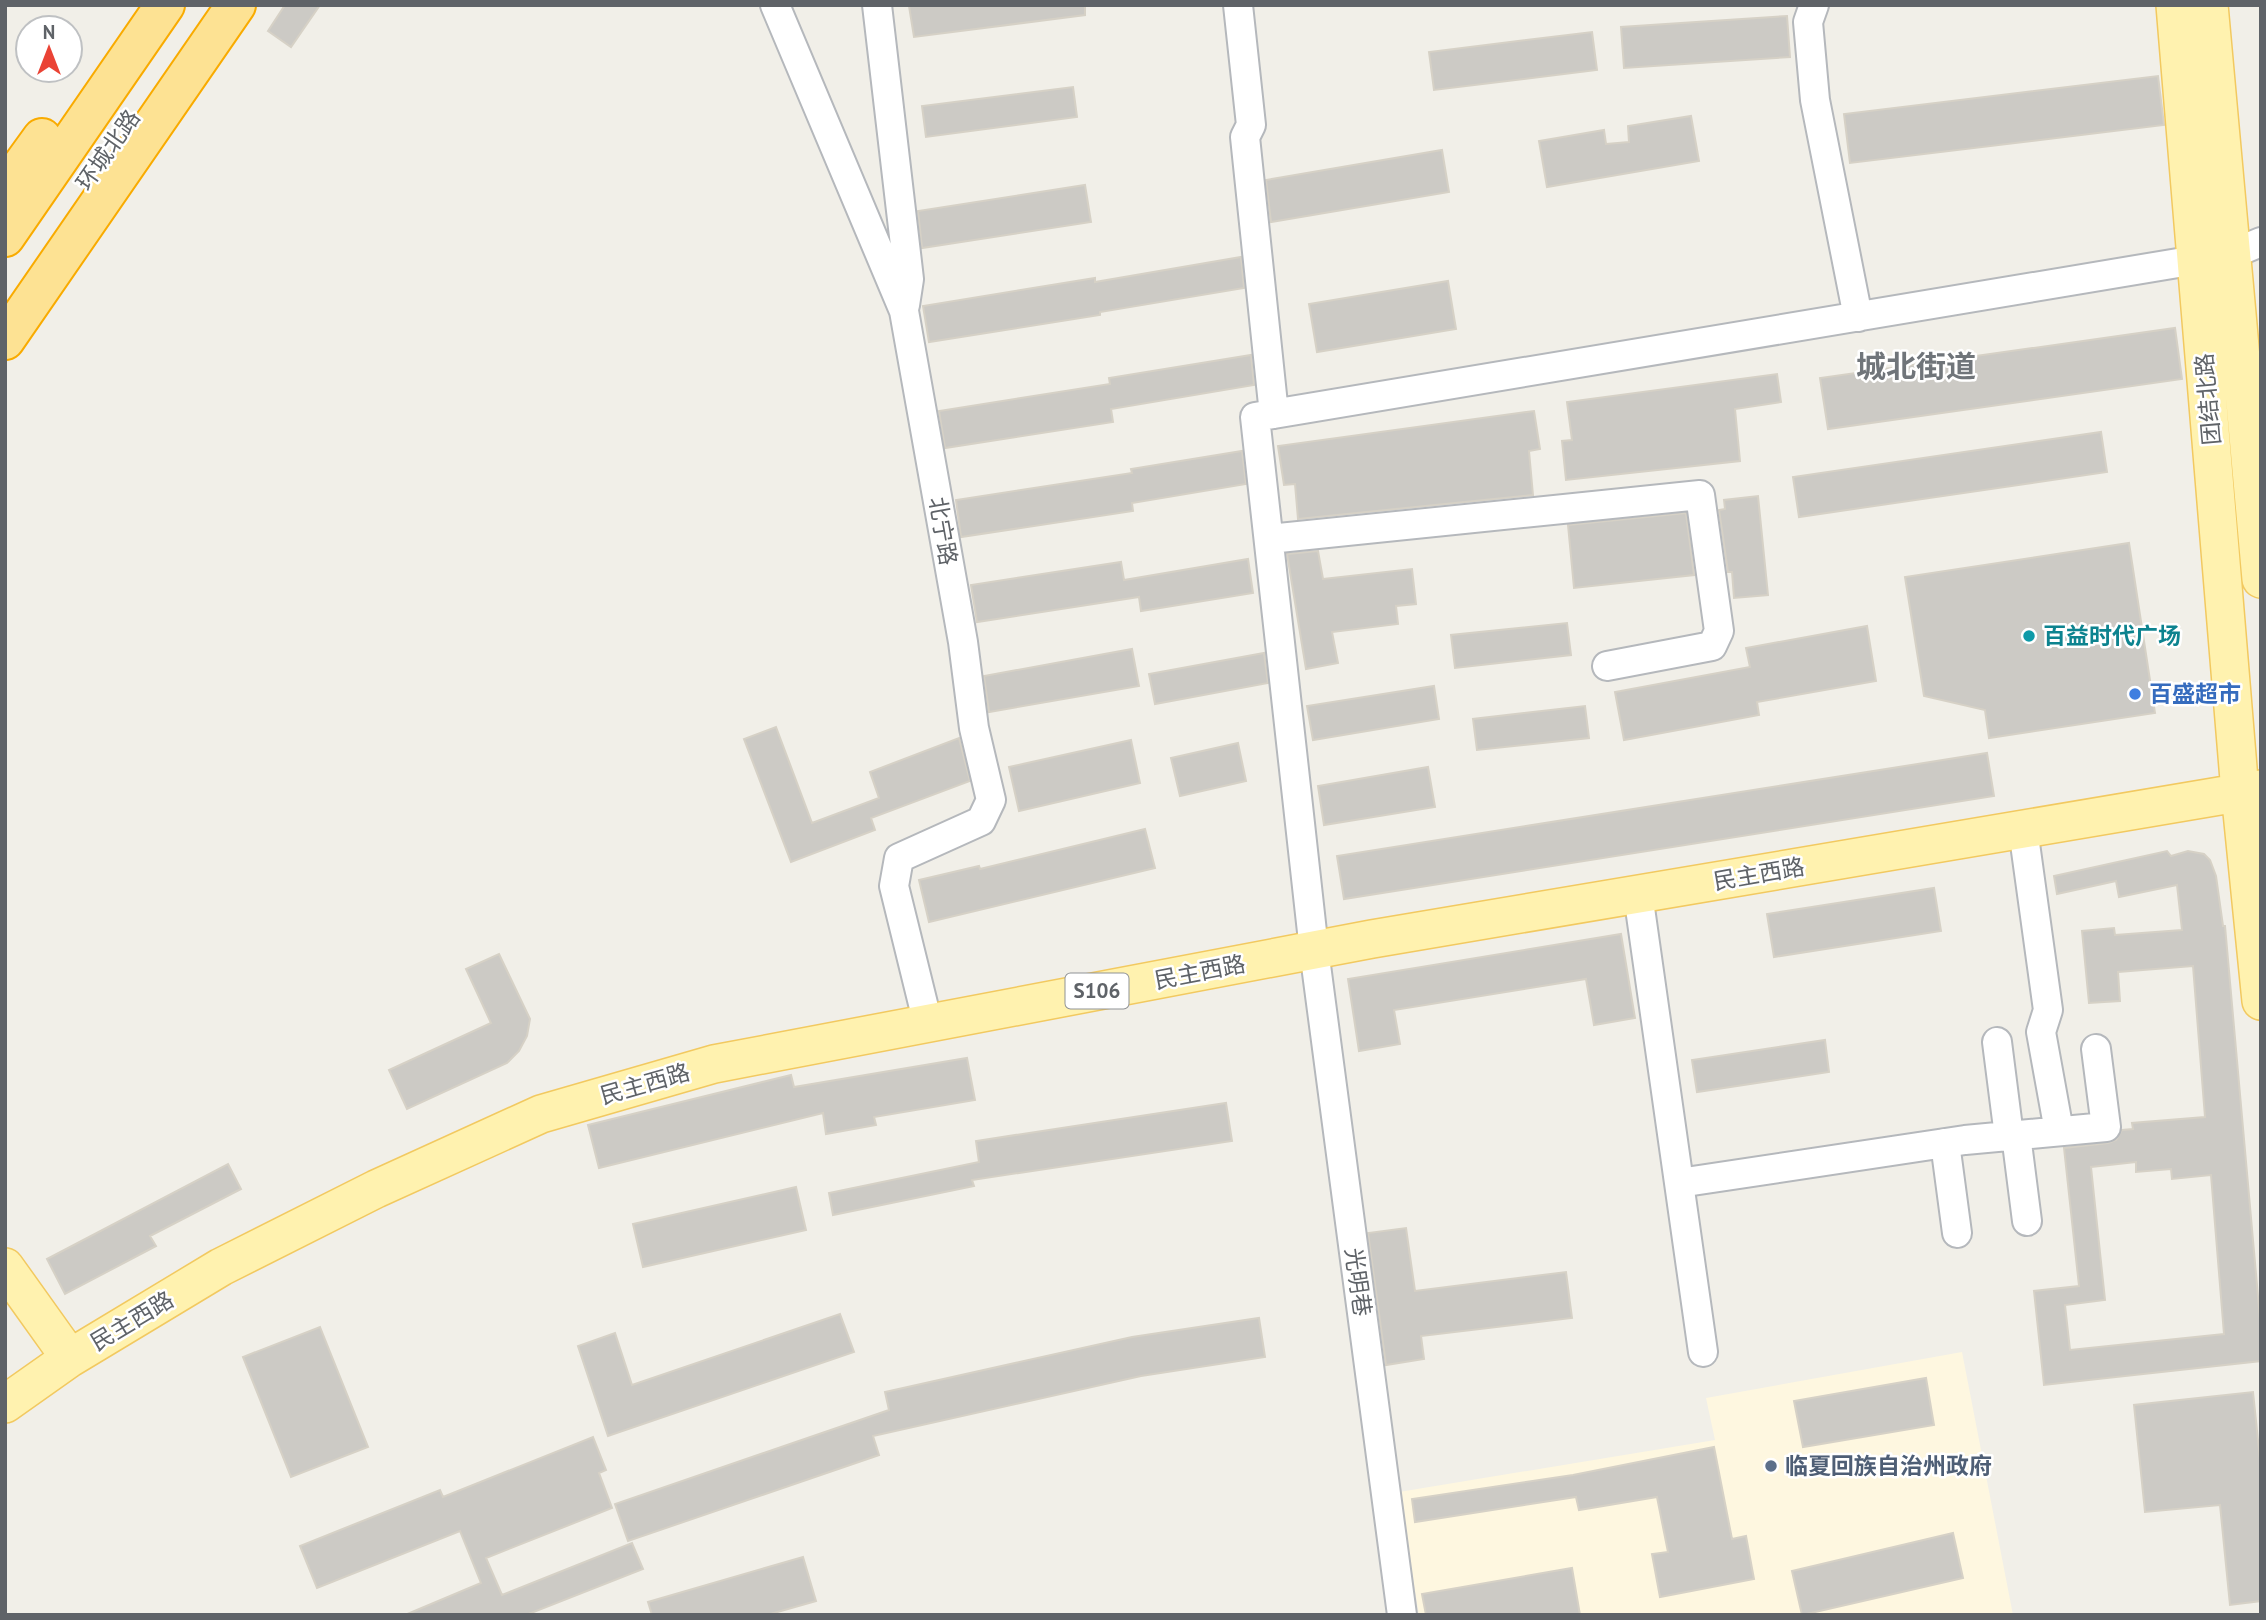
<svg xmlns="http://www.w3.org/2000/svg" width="2266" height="1620" font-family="'PT Sans','Noto Sans SC',sans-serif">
<rect width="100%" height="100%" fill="#f1efe8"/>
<path fill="#fef7e0" d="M1962,1352L2013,1615H1419L1399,1492L1715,1440L1706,1398Z"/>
<path fill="#cccac5" stroke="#d6d1c6" stroke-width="2" fill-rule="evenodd" d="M285,5H320L291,47L268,31Z
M917,5H1085V15L914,37L909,6Z
M1787,16L1790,57L1624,68L1621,27Z
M1592,32L1597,70L1434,90L1429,52Z
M2158,76L2164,125L1850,163L1844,114Z
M1073,87L1077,117L926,137L922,106Z
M1691,116L1699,161L1547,187L1539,141L1604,130L1606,144L1629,142L1628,126Z
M1442,150L1449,192L1271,222L1266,180Z
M1085,185L1091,222L922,248L918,211Z
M1241,257L1244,288L1100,312V315L929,342L923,306L1095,278V282Z
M1448,281L1456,329L1317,352L1309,304Z
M2175,328L2182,379L1828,429L1820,378Z
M1251,355L1254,385L1111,409L1113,422L945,448L939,411L1110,384L1109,378Z
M1777,374L1781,402L1735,409L1740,461L1566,480L1562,441L1572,440L1567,402Z
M1534,411L1540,449L1529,451L1533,495L1298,519L1295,484L1284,485L1278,446Z
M2101,432L2107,472L1799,517L1793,477Z
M1242,451L1246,484L1132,503L1133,511L961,537L956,500L1132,473L1131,469Z
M1758,496L1768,595L1734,598L1732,572H1728L1719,510L1725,509L1724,500Z
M1686,513L1694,575L1574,588L1568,525Z
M2129,543L2155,713L1989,738L1985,710L1924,696L1905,577Z
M1318,551L1323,579L1412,569L1416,604L1396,606L1398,624L1332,632L1338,663L1306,669L1287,554Z
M1248,559L1253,593L1141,611L1139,597L977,622L971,585L1121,562L1124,580Z
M1567,623L1571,655L1455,668L1451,635Z
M1867,626L1876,681L1757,702L1759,715L1624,740L1615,692L1750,667L1746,648Z
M1132,649L1139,686L989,712L984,676Z
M1264,653L1268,683L1155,704L1149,674Z
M1434,686L1439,719L1313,740L1307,706Z
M1585,706L1589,738L1477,750L1473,719Z
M776,727L812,823L879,798L870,772L959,738L970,781L871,818L875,830L791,862L744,739Z
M1131,740L1140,783L1019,811L1009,767Z
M1238,743L1246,781L1180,796L1171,758Z
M1987,753L1994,796L1344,899L1337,856Z
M1428,767L1435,807L1324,825L1318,786Z
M1145,829L1155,868L929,922L919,880L979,866L980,869Z
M2167,851L2171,856L2188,851L2204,854L2210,860L2216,876L2223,926H2225L2261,1330V1361L2044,1385L2034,1291L2079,1286L2064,1148L2108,1143L2116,1140L2122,1130L2133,1129L2132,1123L2205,1117L2193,966L2118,972L2120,1001L2089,1003L2082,931L2114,928L2115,935L2182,930L2177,885L2119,897L2116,881L2057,894L2054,876ZM2136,1162V1172L2171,1169L2172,1179L2211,1175L2224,1334L2070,1350L2065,1305L2105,1300L2091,1167Z
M1934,888L1941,931L1774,957L1767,914Z
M1621,934L1635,1018L1594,1025L1586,979L1394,1010L1400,1044L1359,1051L1348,979Z
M499,954L530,1019L527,1036L519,1051L507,1063L407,1109L389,1070L491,1023L466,969Z
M1825,1040L1829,1072L1697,1092L1692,1060Z
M967,1058L975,1100L874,1117L876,1125L826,1134L823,1113L599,1168L588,1125L791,1075L794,1087Z
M1226,1103L1232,1141L972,1180L974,1186L833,1215L829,1193L979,1162L976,1141Z
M228,1164L241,1189L150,1236L156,1246L65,1294L47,1259Z
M796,1187L806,1230L643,1267L633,1224Z
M1406,1228L1415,1291L1566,1272L1572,1318L1421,1336L1424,1359L1386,1365L1368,1233Z
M840,1314L854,1352L608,1436L578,1346L615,1333L632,1385Z
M1259,1318L1265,1357L1141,1376L873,1436L879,1455L628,1541L615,1504L889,1410L885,1392L1132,1337Z
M320,1327L368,1447L291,1477L243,1357Z
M1926,1378L1934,1425L1803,1447L1794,1401Z
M2253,1392L2261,1469V1601L2230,1605L2220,1505L2145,1512L2134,1405Z
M593,1437L606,1470L599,1473L612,1508L486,1558L502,1595L632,1543L643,1569L526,1615H405L481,1583L460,1531L317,1588L300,1546L440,1490L443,1497Z
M1714,1447L1732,1539L1746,1536L1754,1579L1660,1597L1652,1554L1668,1552L1657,1497L1579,1510L1576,1497L1415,1522L1412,1499L1573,1475Z
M1953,1533L1963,1578L1802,1615L1792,1571Z
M803,1557L816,1601L767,1615H652L648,1602Z
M1572,1568L1580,1615H1426L1422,1594Z"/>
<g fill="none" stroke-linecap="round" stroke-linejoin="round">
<g stroke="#b5b8bc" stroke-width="32">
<path id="minor" d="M775,5L904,311L963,642L974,728L991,800L981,821L899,858L894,886L928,1024
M877,5L909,279L905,305
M1238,5L1251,125L1245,137L1274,414
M1814,5L1808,22L1815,100L1858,317
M1269,539L1700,495L1719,631L1712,646L1607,666
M2023,829L2048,1010L2041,1032L2059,1131
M1638,894L1703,1352
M1997,1042L2009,1136
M2016,1135L2027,1221
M1945,1143L1957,1233
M1679,1183L1965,1140L2106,1127L2096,1049
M1402,1615L1314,950L1255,417L2196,260L2232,254L2261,242"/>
</g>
<g stroke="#f2c960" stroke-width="40">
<path id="major" d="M2175,5L2240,792L2261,1001
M2209,5L2261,579
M5,1267L70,1358
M5,1404L70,1358L221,1267L376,1189L541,1114L714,1064L1372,939L2261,789"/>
</g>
<g stroke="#f9ab00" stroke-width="42">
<path id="highway" d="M5,189L42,138
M5,237L165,5
M5,340L236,5"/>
</g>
<use href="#minor" stroke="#fff" stroke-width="28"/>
<use href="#major" stroke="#fff2af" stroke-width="37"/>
<use href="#highway" stroke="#fde293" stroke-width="38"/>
</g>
<circle fill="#0f9aa8" stroke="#fff" stroke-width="2.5" cx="2029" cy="636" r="7"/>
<circle fill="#3f7fe0" stroke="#fff" stroke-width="2.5" cx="2135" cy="694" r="7"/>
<circle fill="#5c6f8a" stroke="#fff" stroke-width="2.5" cx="1771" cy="1466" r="7"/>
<g text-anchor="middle" stroke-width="5" stroke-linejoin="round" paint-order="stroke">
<rect fill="#fff" stroke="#8f9295" stroke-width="2" x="1065.5" y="973.5" width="63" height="35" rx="5"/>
<g font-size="21" font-weight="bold" fill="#5f6368">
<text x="1097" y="998">S106</text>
</g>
<g font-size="23" fill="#5f6368" stroke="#fff">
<text transform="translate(108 150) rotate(-55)" y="8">环城北路</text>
<text transform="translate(2208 399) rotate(-95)" y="8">团结北路</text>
<text transform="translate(943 531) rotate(80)" y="8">北宁路</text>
<text transform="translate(1759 874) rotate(-10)" y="8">民主西路</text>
<text transform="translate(1200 972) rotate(-11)" y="8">民主西路</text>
<text transform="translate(645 1084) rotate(-16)" y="8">民主西路</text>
<text transform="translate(1358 1282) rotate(82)" y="8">光明巷</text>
<text transform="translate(132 1321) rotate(-31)" y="8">民主西路</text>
</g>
<g font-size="23" font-weight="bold" fill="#0d838f" stroke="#fff" text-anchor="start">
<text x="2043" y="644">百益时代广场</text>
</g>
<g font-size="23" font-weight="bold" fill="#366cbe" stroke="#fff" text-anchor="start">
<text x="2149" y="702">百盛超市</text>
</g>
<g font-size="23" font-weight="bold" fill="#4e5e75" stroke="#fff" text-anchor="start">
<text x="1785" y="1474">临夏回族自治州政府</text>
</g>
<g font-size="30" font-weight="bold" fill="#70757a" stroke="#fff">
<text x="1916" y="377">城北街道</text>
</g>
</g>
<rect width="2266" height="1620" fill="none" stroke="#5f6368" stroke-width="14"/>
<g transform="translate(49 49)"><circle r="33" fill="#ffffff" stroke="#bfc1c3" stroke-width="2"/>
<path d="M0-5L12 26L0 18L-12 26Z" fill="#ea4335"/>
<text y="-10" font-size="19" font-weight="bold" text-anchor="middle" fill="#5f6368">N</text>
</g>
</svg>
